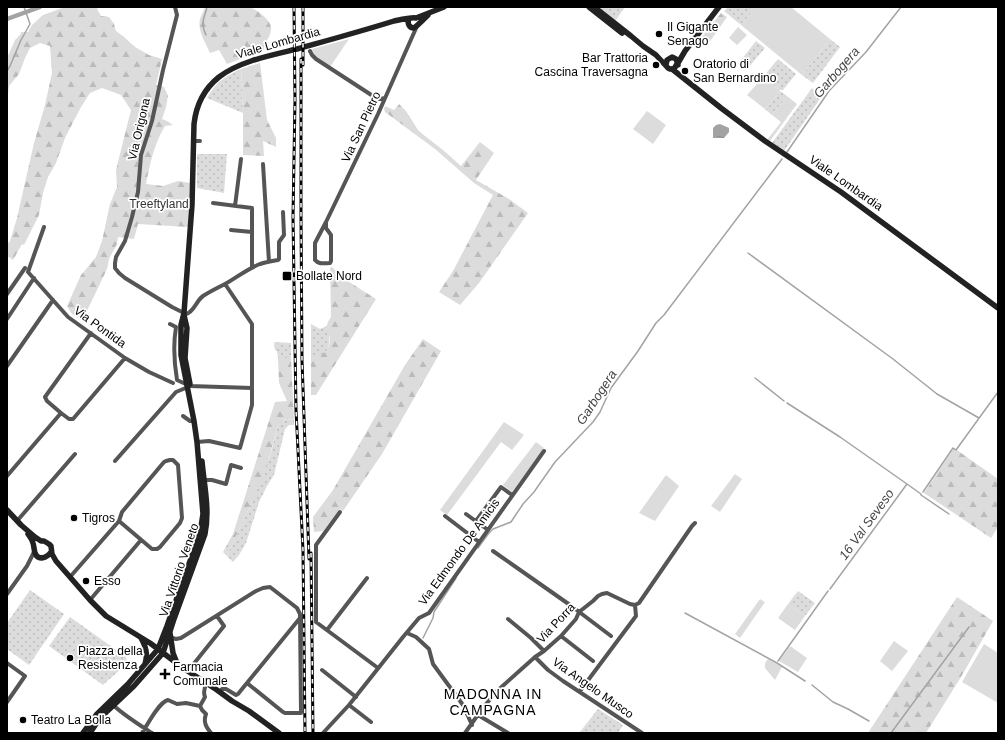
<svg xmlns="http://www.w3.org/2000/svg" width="1005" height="740" font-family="Helvetica,sans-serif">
<defs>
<pattern id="grass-dots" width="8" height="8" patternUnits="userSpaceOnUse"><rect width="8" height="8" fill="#dcdcdc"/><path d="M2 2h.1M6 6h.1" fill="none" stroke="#bbb" stroke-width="1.8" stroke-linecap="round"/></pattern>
<pattern id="forest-firs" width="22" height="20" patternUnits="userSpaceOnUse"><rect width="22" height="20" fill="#dcdcdc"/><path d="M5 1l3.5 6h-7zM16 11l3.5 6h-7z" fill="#bbb"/></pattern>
<pattern id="water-ripples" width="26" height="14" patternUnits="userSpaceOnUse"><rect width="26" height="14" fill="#a3a3a3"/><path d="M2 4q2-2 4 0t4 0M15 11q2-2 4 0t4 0" fill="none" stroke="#8b8b8b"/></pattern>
</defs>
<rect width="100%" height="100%" fill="#fff"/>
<path fill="url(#grass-dots)" d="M597,7H625L615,21Z
M728,7H756L741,25L724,11Z
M830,39L840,47L813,83L802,75Z
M756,41L765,48L747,69L738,64Z
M778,59L796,74L783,90H779L763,77Z
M241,69L243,113L207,98C215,83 225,76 241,69Z
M812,88L822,96L784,151L772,143Z
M780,91L787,96L772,115L765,109Z
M197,154H227L224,193L197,188Z
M311,324L320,329L327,326C330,337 332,349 321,356C318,357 314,358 311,359Z
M274,342L291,343V358H278L277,351L275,350Z
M287,419L294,420V425H289L285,429L274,475L267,486L259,502L246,543L239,555L233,562L227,556L249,508L270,456L278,425L280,421Z
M30,590L64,614L29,665L7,649V623Z
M798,591L815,603L805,616L788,604Z
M70,617L126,657C126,658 127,659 127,660C126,666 108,680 103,685L49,646Z
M598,709L623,725L618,733H582L580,732Z"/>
<path fill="url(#forest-firs)" d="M65,7H72L75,8L79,7H98L97,9L101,16L109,17L114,24L116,31L124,37L135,47L149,55L162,59L156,85L164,87L168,96L166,107L162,119L167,121L173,125L165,126C154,144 150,164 146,184L163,186L178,181L190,183L188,227L138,224L134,239L118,237L117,244L109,259L107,269L86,313L84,322L72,314L67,306L81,275L96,257L102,241L110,204L117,187L116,170L131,110L121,95L102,88L90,93L81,107L65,138L56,163L48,177L43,193L39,215L24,245L22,244L13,260L7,256V244L10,241L17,218L34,143L45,105L52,73L50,46L40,43L30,48L25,58L19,74L9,86L7,102V58L15,40L20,35L21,32H28L32,25L43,15Z
M205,7C215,7 226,7 236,7C240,7 245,6 248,7C255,8 270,19 271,27C272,36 264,42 264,50L227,64L219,50L210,53C206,43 197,31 200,19C201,15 204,11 205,7Z
M721,13L727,17L708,44L700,39Z
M260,63L267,120L276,138V147L263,141L264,156L243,155V113L241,69Z
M399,104L406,111L418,130L425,136L443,150L461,166L480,142L494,153L476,180L509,199L528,213L479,283L460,305L439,292L453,271L493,195L474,183L435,149L385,112L384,109L385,106L394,110Z
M332,267L343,278L376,299L316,395H311V359C321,356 330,351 330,339C329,335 327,330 327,326C327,323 329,320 331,317L330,268Z
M423,339L441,351L382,454L343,511L340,509L323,531L314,532L313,517L333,490L405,365Z
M278,358H291L294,420C287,419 282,418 278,425L265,473L227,556L223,552L233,534L275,402L287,401L279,383Z
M954,448L998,479V527L991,538L924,493Z
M957,597L993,621L961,677L926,733H868Z"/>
<path fill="#dcdcdc" d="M756,7H791L830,39L802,75L741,25Z
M738,27L747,35L737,45L729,38Z
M349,39L330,67C323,62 314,58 312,49Z
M763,77L780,91L765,109L747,95Z
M787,96L797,104L770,141L767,140L781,122L772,115Z
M647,111L666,125L653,144L633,129Z
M504,422L524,435L512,450L501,442L447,515L440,510Z
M536,442L544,448L512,492L503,485Z
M735,474L742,479L720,512L711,506Z
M666,475L679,486L655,521L639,513Z
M760,599L765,602L740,638L735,634Z
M788,604L805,616L795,630L778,618Z
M894,641L908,651L892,671L880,661Z
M984,644L998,653V703L962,682Z
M790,646L807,658L798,672L779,661Z
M768,659L782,667L775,680L765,668V663Z"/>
<path fill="url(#water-ripples)" d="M720,124L729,128V132L724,138H713V128L716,125Z"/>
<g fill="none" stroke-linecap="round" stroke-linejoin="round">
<path stroke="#a3a3a3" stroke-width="1.5" d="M206,35C200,22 204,20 207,7
M7,71L10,66L21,40L30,24L24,7
M787,152L829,91L866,52L901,7
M748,253L893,359L937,394L979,418
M755,378L784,401
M787,403L840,437L907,484
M923,492L953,448L956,450L998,392
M921,495L949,514
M478,548L489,533L493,529L511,522L523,504L534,492L555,462L593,422L600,412L611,388L638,351L656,323L664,315L782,159
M830,589L907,484L921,494
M685,613L777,663
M423,638L433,618L434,612L456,578
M778,661L828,591
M777,663L805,681
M812,685L833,702L848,709L869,721
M891,733L969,627"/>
<path stroke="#a3a3a3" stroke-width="4.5" d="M7,19L40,7"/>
<path stroke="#555" stroke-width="4" d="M175,7L177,15L163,70L152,121L141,155L138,192L132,217L125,241L116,257L115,263V268L119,273L125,278L172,307L186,314C194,312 196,301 203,296C209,292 217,288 225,284C236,278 247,269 260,264C266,262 272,261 278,260L279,259V242L284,235L283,212
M310,51L312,55L316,59L376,98L380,99L385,98
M193,141H200
M263,164L269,262
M213,203L252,208V268
M235,206L241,159
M326,222V228L331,235V261L330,263C325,263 319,265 315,260V243L326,222L378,114L417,26
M44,227L28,272L68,317L125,358L149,372L173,383
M231,230L252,232
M7,294L25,268
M7,319L34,278
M170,324L176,327C173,345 174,362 177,380L190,386L252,388
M7,366L53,300
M61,413L47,401L45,397L91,333
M183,416L190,421H194
M197,442L209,441L240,448L252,405V324L225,284
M170,460H173L178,465L182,518L180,523L160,547L157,549H152L119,521L122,512L164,462L166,461Z
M115,461L176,392L188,387
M7,476L61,413L69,419H73L125,358
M202,480H212L226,484L231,465L241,468
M340,512L316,545V622L378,668
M466,514L488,530
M445,516L479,542
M17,521L75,454
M476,521L501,487L512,495
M493,551L570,605L611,636
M70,577L119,521
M7,594L27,566L34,552
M90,600L141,540
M508,619L531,638L544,651
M327,630L367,578
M407,633L416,637L429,649L433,664L463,705L472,725
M561,636L593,661
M169,637L176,639L181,638L256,591L263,588L270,587L297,608L300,614L301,713H285L283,712L247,683
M535,657L548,670L563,681L642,733
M7,663L25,676L7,702
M322,670L356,697
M188,671L224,626L217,616
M580,691L636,616L635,605
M220,692L222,689H226L236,695L238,694L300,618
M113,705C125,716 138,724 152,733
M349,705L371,722
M200,706L205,697C203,692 204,688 207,683
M478,715L508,733
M142,733C148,724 158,703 168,700L177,704L186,703L200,706L202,710L206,714C203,722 206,727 211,733
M323,733L349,705L403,637L419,618L429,613L544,451
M465,733L482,709L497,691L535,657L544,651L561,636L576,619L579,612L593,601L598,596L602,594L607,593L630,604L635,605L639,603L692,526L695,523"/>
<path stroke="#222" stroke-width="5.5" d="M589,7L622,33
M594,7L631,36L643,46L656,55L668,68L670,69H674L677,64
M409,19C407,23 409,28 414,28C417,26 424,19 428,15
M678,63L685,51L719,7
M666,65L667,60L672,57L676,59L678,65
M672,69L721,108L765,141L841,192L998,308
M184,315L187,328L185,358L190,384
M7,510L21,525L35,537L41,541H44L49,544L51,546L52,554L56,561L90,600L106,616L150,643L183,668L217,690L232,701L249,711L279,733
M28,534C30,537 32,539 33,543C34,546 34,550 35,553C38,561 47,558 51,552
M170,633L173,653L177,663
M141,638C146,647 148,654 145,664
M83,733L97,714L128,684L158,649L167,626L200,533L203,514L197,442L194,421L181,355V325L184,313L192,205L194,124C196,106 204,89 219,77C240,61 272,55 297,49C329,40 362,31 394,21C399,20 412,17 416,18L444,7
M90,733L100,718L134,686L163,653L174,619L205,534C210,509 204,485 202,461"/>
<g stroke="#000" stroke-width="3">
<path id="rail" d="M294,7L295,100L293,217L296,410L303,550L305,733
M303,7V65
M301,59V217L302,360L309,559
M311,553L313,733"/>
</g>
<use href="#rail" stroke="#fff" stroke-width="1.5" stroke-dasharray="4.5" stroke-linecap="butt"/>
</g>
<g fill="#000" stroke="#fff" stroke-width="1.5">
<circle cx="659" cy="34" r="4"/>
<circle cx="656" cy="65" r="4"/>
<circle cx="685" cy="71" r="4"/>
<rect x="282" y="271" width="10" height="10" rx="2"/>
<circle cx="74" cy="518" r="4"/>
<circle cx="86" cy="581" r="4"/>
<circle cx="70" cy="658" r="4"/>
<path d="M163 668h4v4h4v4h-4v4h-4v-4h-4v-4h4z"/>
<circle cx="23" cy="720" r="4"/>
</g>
<g text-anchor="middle" stroke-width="3.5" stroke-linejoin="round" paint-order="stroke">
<g font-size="12" fill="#000" stroke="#fff" text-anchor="start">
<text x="667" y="31">Il Gigante<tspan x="667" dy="14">Senago</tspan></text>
<text x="648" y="62" text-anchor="end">Bar Trattoria<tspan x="648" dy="14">Cascina Traversagna</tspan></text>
<text x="693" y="68">Oratorio di<tspan x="693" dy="14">San Bernardino</tspan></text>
<text x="296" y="280">Bollate Nord</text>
<text x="82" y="522">Tigros</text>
<text x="94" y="585">Esso</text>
<text x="78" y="655">Piazza della<tspan x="78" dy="14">Resistenza</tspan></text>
<text x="173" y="671">Farmacia<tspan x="173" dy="14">Comunale</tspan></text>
<text x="31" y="724">Teatro La Bolla</text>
</g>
<g font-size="12" fill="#000" stroke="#fff">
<text transform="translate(278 43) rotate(-16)" y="4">Viale Lombardia</text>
<text transform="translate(361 127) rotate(-65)" y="4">Via San Pietro</text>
<text transform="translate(139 129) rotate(-77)" y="4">Via Origona</text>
<text transform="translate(846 183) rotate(35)" y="4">Viale Lombardia</text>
<text transform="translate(100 327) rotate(36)" y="4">Via Pontida</text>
<text transform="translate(459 552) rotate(-54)" y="4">Via Edmondo De Amicis</text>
<text transform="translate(179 570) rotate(-71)" y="4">Via Vittorio Veneto</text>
<text transform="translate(556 623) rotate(-47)" y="4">Via Porra</text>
<text transform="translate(593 688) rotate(35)" y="4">Via Angelo Musco</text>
</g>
<g font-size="12" fill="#333" stroke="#fff">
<text x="159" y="208">Treeftyland</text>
</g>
<g font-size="13" font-style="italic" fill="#444" stroke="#fff">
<text transform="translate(836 72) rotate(-49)" y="5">Garbogera</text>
<text transform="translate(596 397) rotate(-57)" y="5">Garbogera</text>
<text transform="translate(866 524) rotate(-54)" y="5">16 Val Seveso</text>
</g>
<g font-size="14" letter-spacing="1" fill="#000" stroke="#fff">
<text x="493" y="699">MADONNA IN<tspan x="493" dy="16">CAMPAGNA</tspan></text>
</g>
</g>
<rect width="1005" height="740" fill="none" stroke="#000000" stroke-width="16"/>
</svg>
